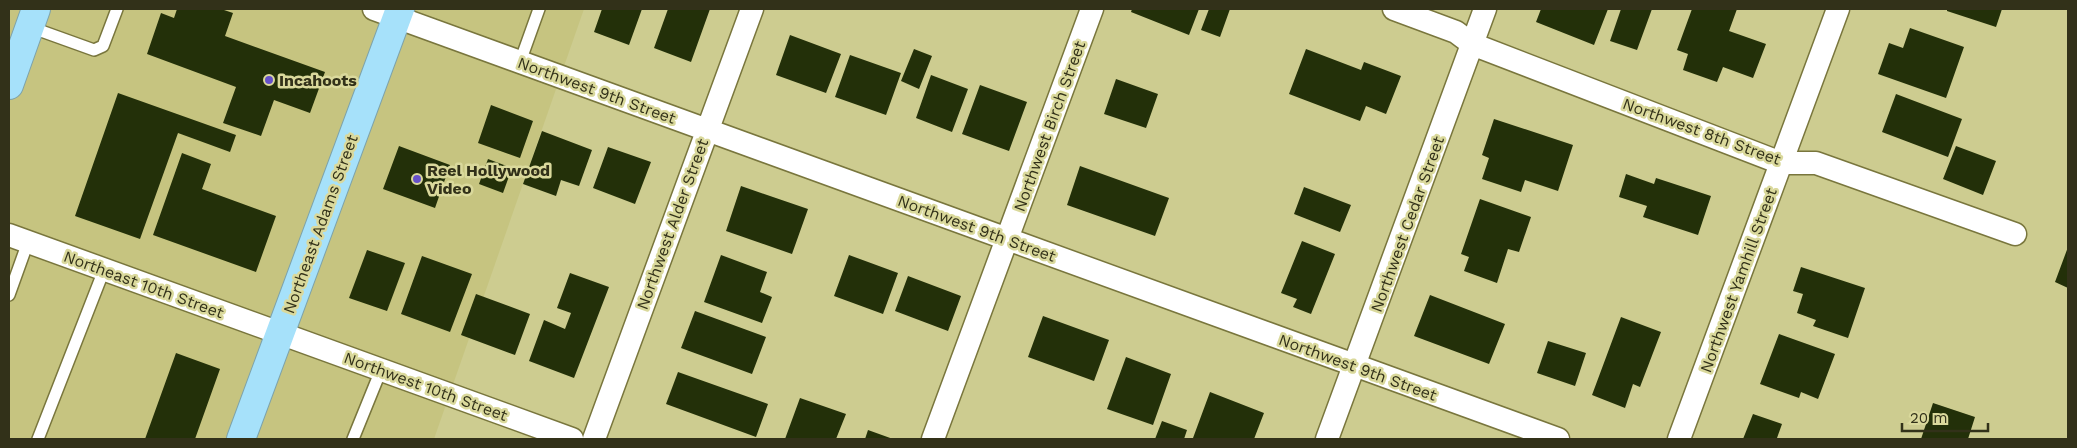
<svg xmlns="http://www.w3.org/2000/svg" width="2077" height="448" font-family="'Work Sans',sans-serif">
<rect width="100%" height="100%" fill="#cdcc90"/>
<path fill="#c6c480" d="M9,9H584L434,439H9Z"/>
<path fill="#233009" d="M177,9H221L233,13L225,36L325,72L310,113L274,100L261,136L223,123L236,87L147,54L161,13L174,18Z
M602,9H642L629,45L594,32Z
M668,9H710L691,62L654,48Z
M1132,9H1199L1189,35L1131,12Z
M1209,9H1230L1220,37L1201,30Z
M1541,9H1608L1594,45L1536,22Z
M1621,9H1652L1637,50L1610,41Z
M1692,9H1737L1729,31L1766,44L1753,78L1723,67L1717,82L1683,70L1688,54L1677,50Z
M1947,9H2002L1996,27L1947,11Z
M1910,28L1964,47L1946,98L1878,74L1889,43L1903,48Z
M790,35L841,54L826,93L776,75Z
M914,49L932,56L919,89L901,81Z
M1306,49L1361,70L1364,62L1401,76L1386,114L1366,106L1360,121L1289,94Z
M850,55L901,73L886,115L835,97Z
M931,75L968,89L952,132L916,118Z
M1116,79L1158,94L1146,128L1104,114Z
M980,85L1027,102L1009,151L962,134Z
M118,93L236,135L230,152L178,133L140,239L75,216Z
M1896,94L1962,119L1948,157L1882,132Z
M491,105L533,121L520,158L478,143Z
M1494,119L1573,145L1558,191L1525,180L1521,192L1482,179L1489,158L1482,155Z
M542,131L592,150L579,186L561,180L556,196L523,184Z
M399,146L450,165L435,208L383,189Z
M1956,146L1996,161L1983,195L1943,179Z
M608,147L651,162L635,204L593,188Z
M182,153L211,164L202,189L276,216L256,272L153,235Z
M488,159L512,168L503,193L479,184Z
M1080,166L1169,198L1155,236L1067,205Z
M1626,174L1654,184L1656,178L1711,196L1698,235L1643,217L1647,206L1619,197Z
M741,186L808,209L792,254L726,231Z
M1304,187L1351,205L1340,232L1294,214Z
M1480,199L1531,217L1519,252L1508,249L1497,283L1464,271L1469,257L1461,254Z
M1302,241L1335,254L1311,314L1293,307L1297,299L1281,293Z
M2068,247V288L2055,282Z
M367,250L405,263L387,311L349,298Z
M721,255L767,272L760,292L772,297L762,323L704,302Z
M849,255L898,273L883,314L834,296Z
M422,256L472,274L450,332L401,314Z
M1801,267L1865,288L1848,338L1813,326L1816,320L1797,313L1803,294L1793,291Z
M570,273L609,287L574,378L529,361L544,320L565,329L571,313L557,308Z
M908,276L961,296L948,331L895,311Z
M476,294L530,314L515,355L461,335Z
M1430,295L1505,324L1489,364L1414,336Z
M695,311L766,337L752,374L681,348Z
M1043,316L1109,340L1094,381L1028,357Z
M1621,317L1661,332L1640,387L1633,384L1625,408L1592,395Z
M1779,334L1835,354L1818,399L1801,392L1799,398L1760,384Z
M1548,341L1586,353L1575,386L1537,373Z
M176,353L220,369L195,439H145Z
M1126,357L1171,374L1153,425L1107,409Z
M678,372L768,404L756,437L666,404Z
M1210,392L1264,413L1254,439L1193,438Z
M800,398L846,414L836,439H785Z
M1933,403L1975,417L1968,439H1921Z
M1753,414L1782,424L1777,438L1780,439H1743Z
M1162,421L1187,430L1184,439H1155Z
M868,430L893,439H865Z"/>
<g fill="none" stroke-linecap="round" stroke-linejoin="round">
<g stroke="#79763d" stroke-width="14">
<path id="lane" d="M30,27L94,50L103,46L117,9
M520,62L539,9
M9,295L28,242
M38,439L104,270
M353,439L381,370"/>
</g>
<g stroke="#79763d" stroke-width="25">
<path id="street" d="M374,9L1558,439
M1394,9L1456,32L1472,44L1781,163H1816L2015,234
M9,235L572,439
M594,439L752,9
M933,439L1092,9
M1327,439L1485,9
M1679,439L1838,9"/>
</g>
<g stroke="#7da3ab" stroke-width="30">
<path id="highway" d="M9,85L36,9
M241,439L400,9"/>
</g>
<use href="#lane" stroke="#fff" stroke-width="11"/>
<use href="#street" stroke="#fff" stroke-width="22"/>
<use href="#highway" stroke="#a6e1fa" stroke-width="28"/>
</g>
<g fill="#6651ca" stroke="#dad99c" stroke-width="2">
<circle cx="269" cy="80" r="5"/>
<circle cx="417" cy="179" r="5"/>
</g>
<g text-anchor="middle" stroke-width="5" stroke-linejoin="round" paint-order="stroke">
<g font-size="16" font-weight="bold" fill="#323119" stroke="#dad99c" text-anchor="start">
<text x="279" y="86">Incahoots</text>
<text x="427" y="176">Reel Hollywood<tspan x="427" dy="18">Video</tspan></text>
</g>
<g font-size="16" fill="#323119" stroke="#dad99c">
<text transform="translate(597 90) rotate(20)" y="6">Northwest 9th Street</text>
<text transform="translate(1049 126) rotate(-70)" y="6">Northwest Birch Street</text>
<text transform="translate(1702 131) rotate(20)" y="6">Northwest 8th Street</text>
<text transform="translate(320 224) rotate(-70)" y="6">Northeast Adams Street</text>
<text transform="translate(672 224) rotate(-70)" y="6">Northwest Alder Street</text>
<text transform="translate(1407 224) rotate(-70)" y="6">Northwest Cedar Street</text>
<text transform="translate(977 228) rotate(20)" y="6">Northwest 9th Street</text>
<text transform="translate(1738 280) rotate(-70)" y="6">Northwest Yamhill Street</text>
<text transform="translate(144 284) rotate(20)" y="6">Northeast 10th Street</text>
<text transform="translate(1358 367) rotate(20)" y="6">Northwest 9th Street</text>
<text transform="translate(426 386) rotate(20)" y="6">Northwest 10th Street</text>
</g>
</g>
<rect width="2077" height="448" fill="none" stroke="#323119" stroke-width="20"/>
<path d="M1902 423v8h86v-8" fill="none" stroke="#323119" stroke-width="2.5"/>
<text x="1910" y="423" font-size="15" fill="#323119" stroke="#dad99c" stroke-width="4" paint-order="stroke">20 m</text>
</svg>
